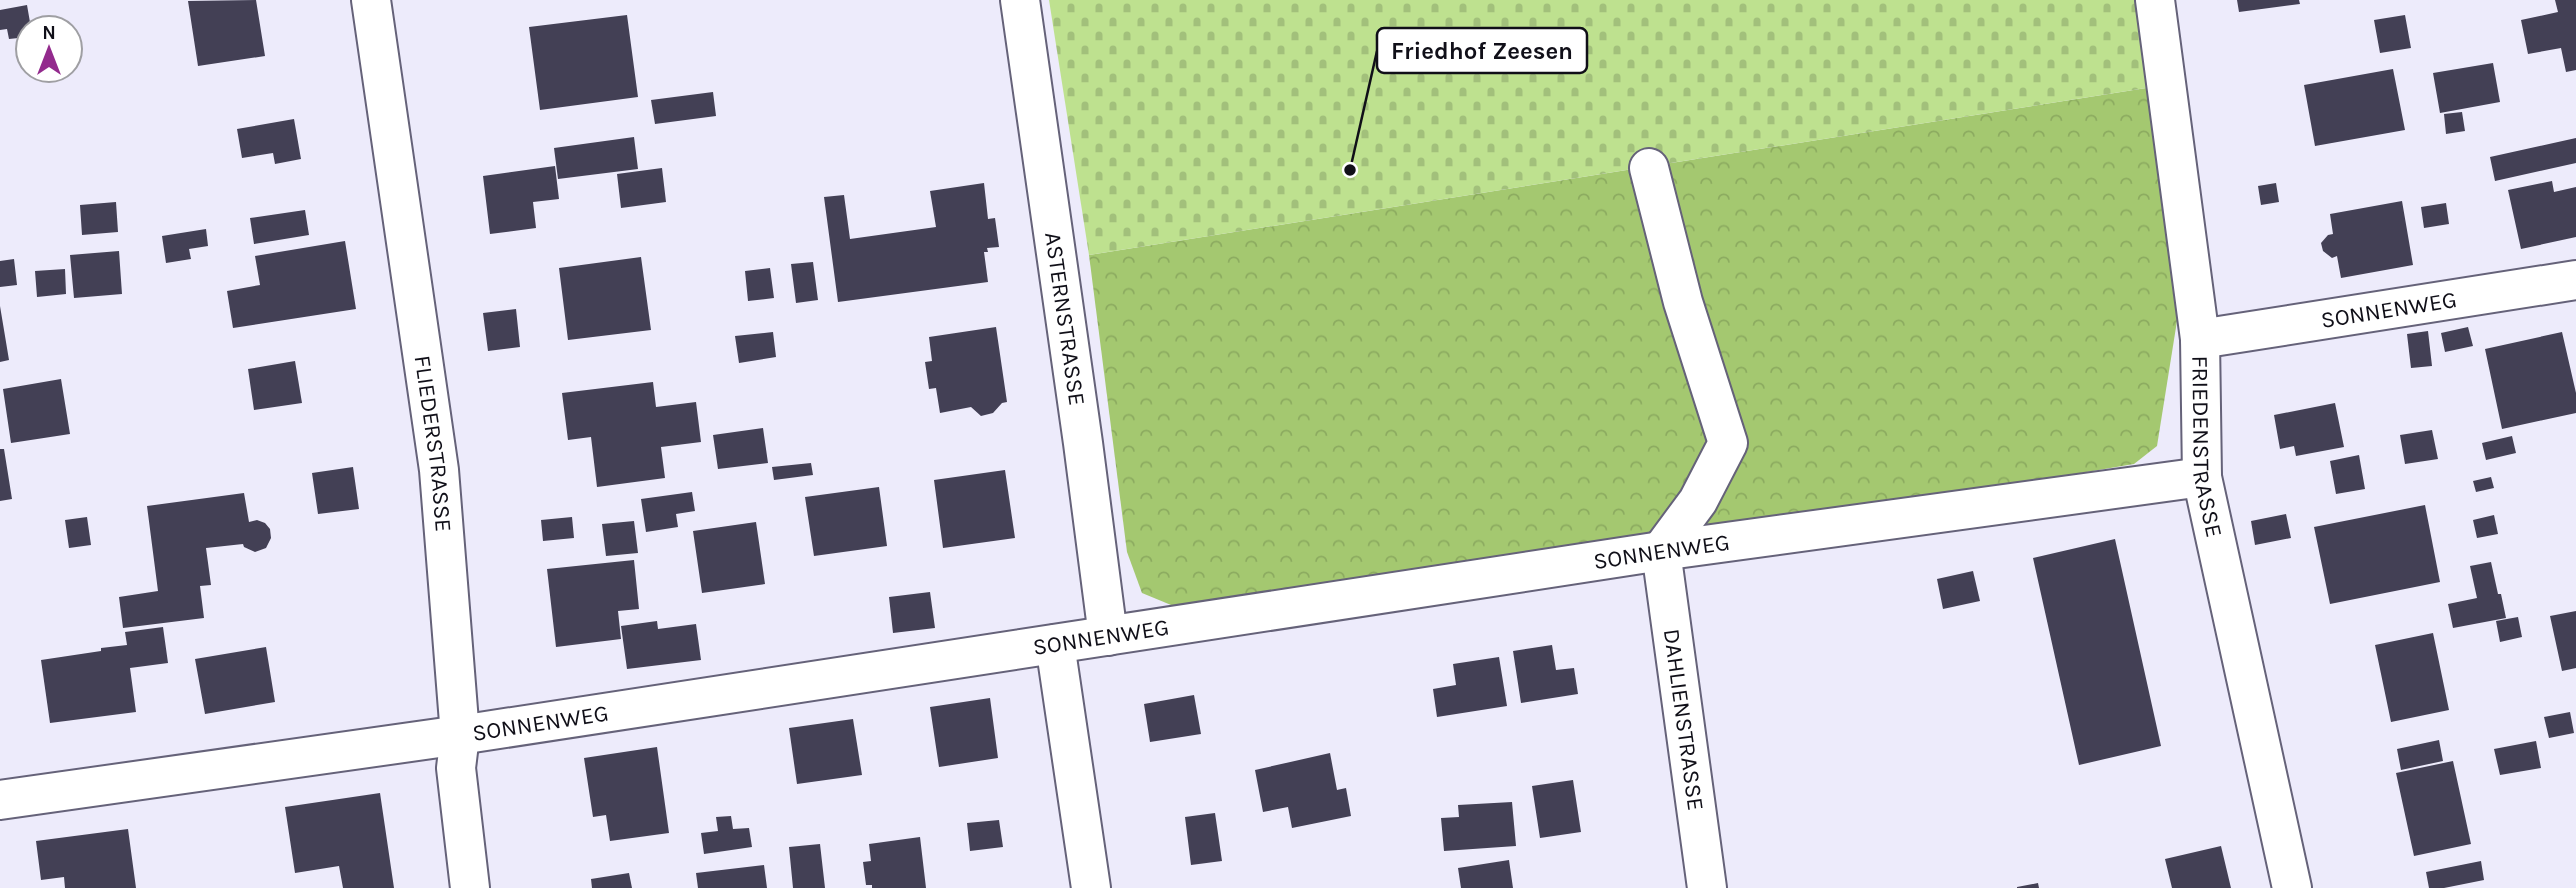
<svg xmlns="http://www.w3.org/2000/svg" width="2576" height="888" font-family="Karla,sans-serif">
<defs>
<pattern id="forest-crowns" width="20" height="18" patternUnits="userSpaceOnUse" patternTransform="scale(1.75)"><rect width="20" height="18" fill="#a4c870"/><path d="M2 6a3 3 0 1 1 6 0M12 15a3 3 0 1 1 6 0" fill="none" stroke="#8cab60"/></pattern>
<pattern id="cemetery-stones" width="16" height="16" patternUnits="userSpaceOnUse" patternTransform="scale(1.75)"><rect width="16" height="16" fill="#bee18f"/><path d="M2 7V4a2 2 0 0 1 4 0v3zM10 15v-3a2 2 0 0 1 4 0v3z" fill="#a2c07b"/></pattern>
</defs>
<rect width="100%" height="100%" fill="#edebfb"/>
<path fill="url(#forest-crowns)" d="M2159,86L2177,321L2157,446L2134,464L1867,509L1188,612L1142,593L1127,552L1089,255Z"/>
<path fill="url(#cemetery-stones)" d="M1049,0H2145L2159,86L1089,255Z"/>
<path fill="#434055" d="M256,0L265,56L198,66L188,1Z
M2237,0H2299L2300,4L2239,12Z
M2555,0H2576V70L2566,72L2561,48L2528,54L2521,20L2558,12Z
M27,5L31,28H28V37L9,39L7,29L0,30V10Z
M627,15L638,97L540,110L529,27Z
M2405,15L2411,48L2380,53L2374,20Z
M2493,63L2500,102L2440,113L2433,73Z
M2393,69L2405,130L2315,146L2304,85Z
M713,92L716,116L655,124L651,100Z
M2462,112L2465,131L2446,134L2444,114Z
M294,119L301,159L275,164L273,153L242,158L237,129Z
M634,137L638,169L558,179L554,148Z
M2576,138V163L2495,181L2490,157Z
M555,166L559,199L533,202L536,228L490,234L483,176Z
M662,168L666,202L621,208L617,174Z
M2552,181L2554,192L2576,187V237L2521,249L2508,190Z
M984,183L988,219L995,218L999,247L987,248L988,252H984L988,282L838,302L824,197L844,195L850,239L936,227L930,191Z
M2276,183L2279,202L2261,205L2258,186Z
M2402,201L2413,265L2341,278L2337,256L2332,258L2323,251L2321,243L2328,235L2333,234L2330,214Z
M116,202L118,232L82,235L80,205Z
M2446,203L2449,224L2424,228L2421,207Z
M305,210L309,235L254,244L250,218Z
M206,229L208,246L189,249L191,259L166,263L162,236Z
M345,241L356,309L233,328L227,291L260,285L255,256Z
M119,251L122,294L74,298L70,255Z
M641,257L651,330L568,340L559,268Z
M14,259L17,285L0,287V261Z
M813,262L818,300L796,303L791,264Z
M770,268L774,298L748,301L745,271Z
M65,269L66,294L37,297L35,271Z
M0,306L9,360L0,362Z
M516,309L520,347L488,351L483,313Z
M996,327L1007,402L1002,403L993,413L981,416L971,407L940,413L936,388L929,389L925,362L932,361L929,337Z
M2468,327L2473,346L2445,352L2441,333Z
M2428,331L2432,366L2411,368L2407,334Z
M773,332L776,357L739,363L735,336Z
M2562,332L2576,393V413L2502,429L2485,349Z
M295,361L302,403L254,410L248,369Z
M61,379L70,434L11,443L3,389Z
M653,382L656,407L696,402L701,442L661,447L665,478L597,487L591,437L568,440L562,393Z
M2335,403L2344,447L2296,456L2294,446L2280,449L2274,415Z
M763,428L768,463L718,469L713,435Z
M2432,430L2438,459L2405,464L2400,435Z
M2512,436L2516,453L2486,460L2482,443Z
M0,449H4L12,499L0,501Z
M2359,455L2365,489L2336,494L2330,461Z
M811,463L813,475L774,480L772,467Z
M353,467L359,509L318,514L312,473Z
M1005,470L1015,538L943,548L934,480Z
M2491,477L2494,488L2476,492L2473,481Z
M879,487L887,546L814,556L805,497Z
M692,492L695,511L676,514L678,527L646,532L641,499Z
M244,493L249,522L257,520L265,523L270,529L271,538L266,548L255,552L244,547L243,544L206,548L211,585L200,586L204,618L123,628L119,597L158,591L147,506Z
M2425,505L2440,582L2330,604L2314,527Z
M2286,514L2291,538L2255,545L2251,521Z
M2494,515L2498,534L2477,538L2473,520Z
M87,517L91,545L69,548L65,520Z
M572,517L574,538L543,541L541,520Z
M634,521L638,553L606,556L602,524Z
M756,522L765,584L702,593L693,531Z
M2115,539L2161,746L2079,765L2033,558Z
M634,560L639,609L618,611L621,639L556,647L547,569Z
M2491,562L2498,594H2501L2506,618L2453,628L2448,604L2477,598L2470,566Z
M1973,571L1980,601L1943,609L1937,579Z
M930,592L935,628L893,633L889,597Z
M2576,611V668L2562,671L2550,616Z
M2518,617L2522,637L2500,642L2496,621Z
M657,621L658,629L696,624L701,660L627,669L621,626Z
M163,627L168,663L130,668L136,712L50,723L41,660L101,651V648L127,645L125,632Z
M2433,633L2449,710L2391,722L2375,645Z
M1552,645L1556,670L1574,668L1578,694L1521,703L1513,651Z
M266,647L275,702L205,714L195,659Z
M1499,657L1507,706L1437,717L1433,689L1456,685L1453,664Z
M1194,695L1201,734L1150,742L1144,704Z
M990,698L998,758L939,767L930,707Z
M2570,712L2574,733L2549,738L2544,717Z
M853,719L862,775L797,784L789,728Z
M2439,740L2443,761L2401,770L2397,749Z
M2536,741L2541,768L2500,775L2494,749Z
M657,747L669,833L610,841L606,815L593,817L584,758Z
M1330,753L1337,790L1346,788L1351,816L1292,828L1288,807L1263,812L1255,770Z
M2453,761L2471,844L2414,856L2396,773Z
M1573,780L1581,832L1540,838L1532,786Z
M380,793L394,888H343L339,866L295,873L285,807Z
M1512,802L1516,846L1444,851L1441,818L1459,817L1458,805Z
M1215,813L1222,861L1191,865L1185,817Z
M731,816L733,829L749,828L752,847L704,854L701,833L718,831L716,817Z
M999,820L1003,847L970,851L967,823Z
M128,829L136,888H65L64,877L41,880L36,841Z
M920,837L926,888H872V885H866L863,862L871,861L869,844Z
M820,844L825,888H793L789,847Z
M2221,846L2231,888H2172L2165,859Z
M1509,860L1513,888H1461L1458,868Z
M2481,861L2484,880L2444,888H2429L2426,872Z
M764,865L767,888H698L696,873Z
M629,873L632,888H592L591,879Z
M2038,883L2039,888H2017V887Z"/>
<g fill="none" stroke-linecap="round" stroke-linejoin="round">
<g stroke="#656279" stroke-width="42">
<g id="minor">
<path id="s1" d="M371,0L439,470L460,735L456,768L470,888"/>
<path id="s2" d="M1020,0L1083,443L1108,636"/>
<path id="s3" d="M2155,0L2200,339L2202,477L2292,888"/>
<path id="s4" d="M1649,168L1683,302L1728,443L1698,501L1661,551L1707,888"/>
<path id="s5" d="M2200,339L2576,280"/>
<path d="M1055,644L1091,888"/>
<path id="s6" d="M0,800L460,735L1661,551L2202,477"/>
</g>
</g>
<use href="#minor" stroke="#fff" stroke-width="38"/>
</g>
<g text-anchor="middle" stroke-width="7" stroke-linejoin="round" paint-order="stroke">
<g font-size="23" fill="#100f18" stroke="#fff">
<text dy="8" stroke="none"><textPath href="#s5" startOffset="191">SONNENWEG</textPath></text>
<text dy="8" stroke="none"><textPath href="#s2" startOffset="322">ASTERNSTRASSE</textPath></text>
<text dy="8" stroke="none"><textPath href="#s1" startOffset="448">FLIEDERSTRASSE</textPath></text>
<text dy="8" stroke="none"><textPath href="#s3" startOffset="450">FRIEDENSTRASSE</textPath></text>
<text dy="8" stroke="none"><textPath href="#s6" startOffset="1680">SONNENWEG</textPath></text>
<text dy="8" stroke="none"><textPath href="#s6" startOffset="1113">SONNENWEG</textPath></text>
<text dy="8" stroke="none"><textPath href="#s4" startOffset="584">DAHLIENSTRASSE</textPath></text>
<text dy="8" stroke="none"><textPath href="#s6" startOffset="546">SONNENWEG</textPath></text>
</g>
</g>
<path fill="none" stroke="#100f18" stroke-width="2.5" d="M1350 170L1377 51"/>
<circle fill="#100f18" stroke="#fff" stroke-width="2.5" cx="1350" cy="170" r="7"/>
<rect fill="#fff" stroke="#100f18" stroke-width="2.5" x="1377" y="28" width="210" height="45" rx="7"/>
<g font-size="24" text-anchor="middle" font-weight="bold" fill="#100f18">
<text x="1482" y="59">Friedhof Zeesen</text>
</g>
<g transform="translate(49 49)"><circle r="33" fill="#ffffff" stroke="#9f9fa3" stroke-width="2"/>
<path d="M0-5L12 26L0 18L-12 26Z" fill="#932a8d"/>
<text y="-10" font-size="19" font-weight="bold" text-anchor="middle" fill="#100f18">N</text>
</g>
</svg>
